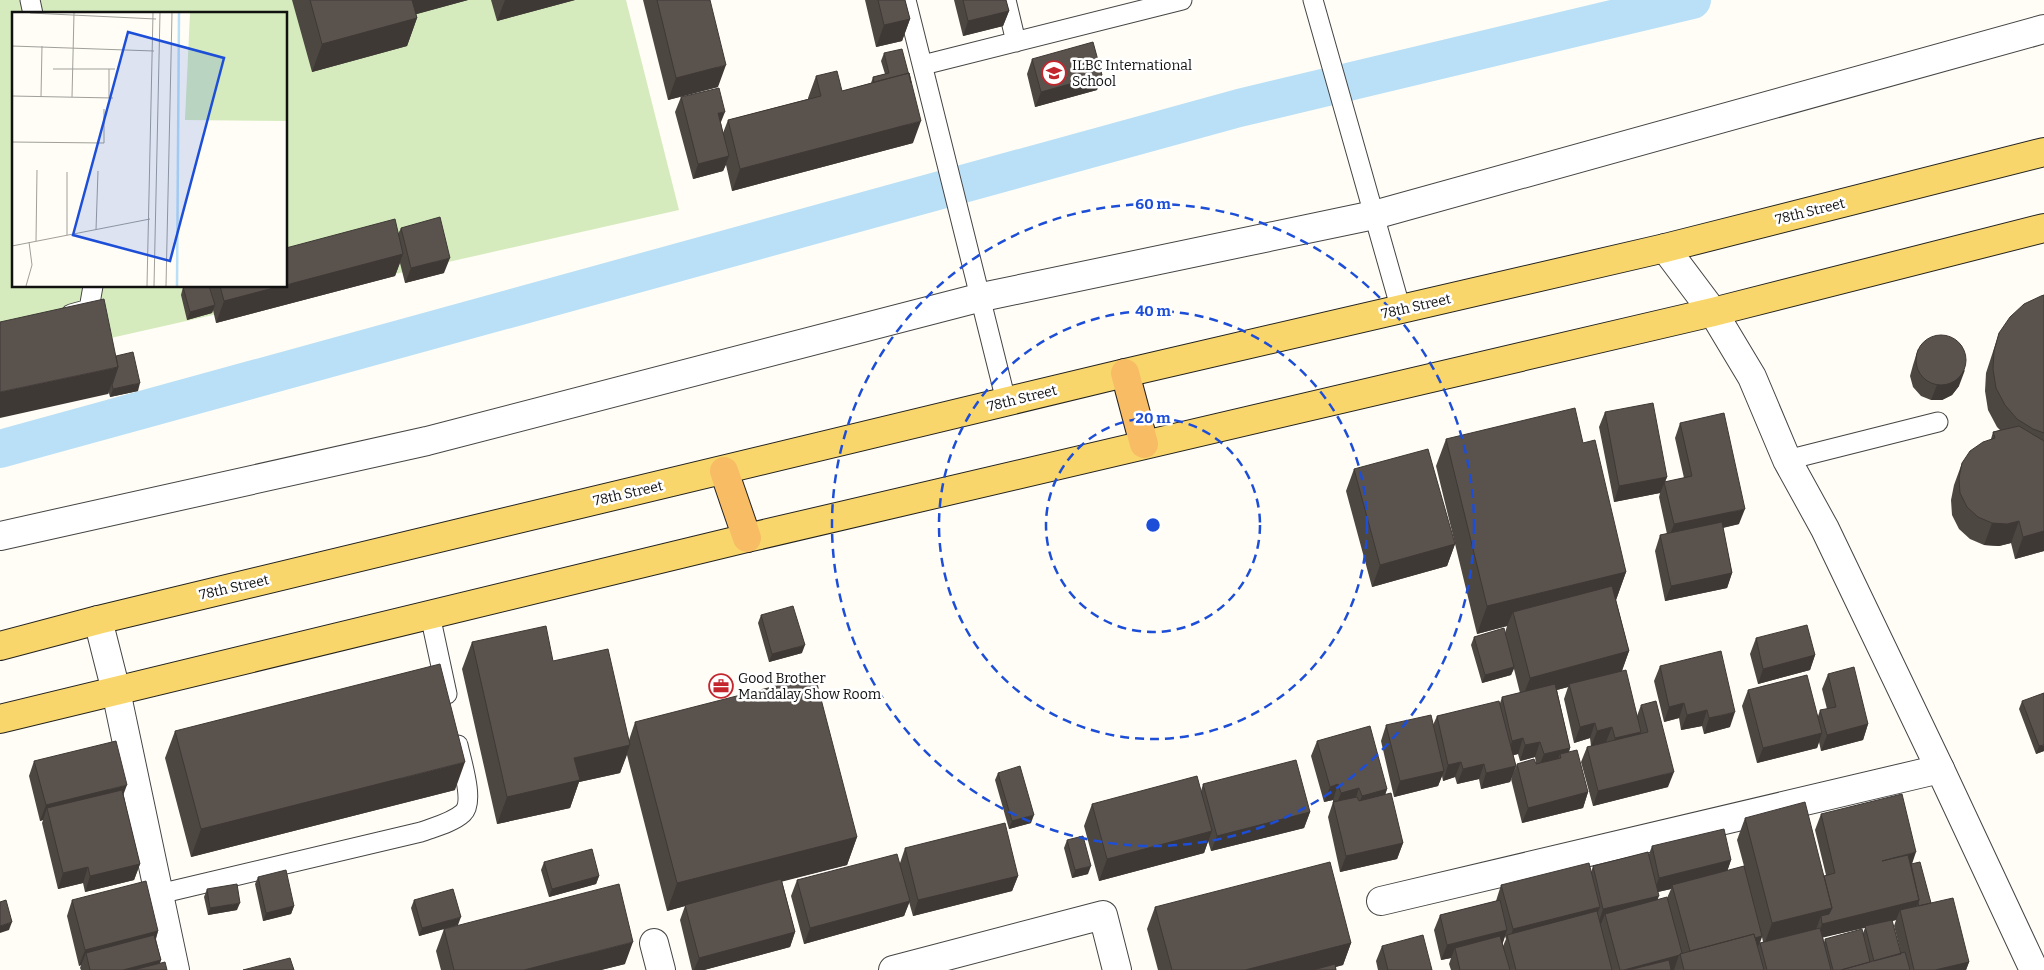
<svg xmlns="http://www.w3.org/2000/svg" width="2044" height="970" font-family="Bitter,serif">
<rect width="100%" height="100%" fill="#fffdf5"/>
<path fill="#d5ebbd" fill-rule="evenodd" d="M0,0H626L679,210L0,363ZM14,14H286V286H14Z"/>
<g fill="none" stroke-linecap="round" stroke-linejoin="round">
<path stroke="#b9e0f7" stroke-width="38" d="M0,449L1239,108L1692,0"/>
<g stroke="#444" stroke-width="21">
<path id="service" d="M30,0L33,14
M906,0L1006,401
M1006,0L1016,42
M1313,0L1401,310
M923,65L1182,0
M71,314L89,309L93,286
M1787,460L1938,422
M430,615L447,694
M159,894L421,832C434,827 452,823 463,813C475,802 461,760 458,745"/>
</g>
<g stroke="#444" stroke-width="30">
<path id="minor" d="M0,536L427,441L982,297L1374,215L2044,29
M98,620L116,691L175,970
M1381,901L1940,769
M654,943L661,970
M893,970L1103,915L1117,970"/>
</g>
<g stroke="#444" stroke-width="30">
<path id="tertiary" d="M1665,248L1713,312L1752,377L1787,460L1825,529L1940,769L2034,970"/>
</g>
<g stroke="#222" stroke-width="30">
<path id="primary" d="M0,646L98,620L1125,373L1665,248L2044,152
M0,719L747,538L1713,312L2044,228"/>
</g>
<g stroke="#222" stroke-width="30">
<path id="trunk" d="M1125,373L1144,444
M724,471L747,538"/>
</g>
<use href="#service" stroke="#fff" stroke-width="19"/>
<use href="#minor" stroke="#fff" stroke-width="28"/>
<use href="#tertiary" stroke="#fff" stroke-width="28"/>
<use href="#primary" stroke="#f9d66b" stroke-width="28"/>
<use href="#trunk" stroke="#f7bc64" stroke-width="28"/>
</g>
<path fill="#4d4742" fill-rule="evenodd" d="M292,0H468L416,14L417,18L407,46L312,72Z
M491,0H575L497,21Z
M643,0H710L718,87L668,100Z
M865,0H905L910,19L902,41L876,47Z
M954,0H1006L1009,11L1003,26L963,36Z
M884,53L913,143L732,191L726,165L723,171L693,179L675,112L681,97L721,123L723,133L728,120L808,99V98L816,76L842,91L871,83L873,77L885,74L881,61Z
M1032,59L1102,75L1097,90L1035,107L1027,74Z
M401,228L444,273L405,283L400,263L395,276L216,323L213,310L212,313L187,320L181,295L183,287L188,286H286L398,234Z
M2044,295V551L2015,559L2011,543L1999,546L1984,545L1970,539L1959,529L1952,515L1951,500L1954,485L1962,463L1991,439L1993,432L2000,430L1997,427L1988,410L1985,391L1986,373L1999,333Z
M1918,349L1959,386L1952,395L1942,400H1931L1921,396L1913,387L1910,376L1913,365Z
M116,356L138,391L110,397L109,393L108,394Z
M1605,412L1667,477L1665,482L1684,478L1675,438L1680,423L1739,524L1723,528L1732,573L1727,588L1665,601L1655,551L1660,535L1667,534L1659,497L1660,493L1614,502L1599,427Z
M1446,439L1583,443L1626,572L1616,600L1629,651L1622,671L1637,716L1641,705L1668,787L1593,806L1581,762L1587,747L1591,746L1590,738L1574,743L1564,699L1568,687L1557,690L1570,748L1569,752L1588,792L1583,808L1522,823L1511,779L1517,764H1536L1535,757L1520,761L1518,754L1513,755L1516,766L1510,782L1481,789L1479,779L1457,784L1455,777L1443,781L1442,776L1438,786L1394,797L1381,741L1386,725H1433L1437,716L1500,703L1502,697L1520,693L1514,669L1511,675L1482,683L1471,645L1474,637L1505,633L1507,626L1477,634L1436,466Z
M1354,469L1455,544L1447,566L1372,587L1346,491Z
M761,615L802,653L769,662L758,623Z
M1756,638L1815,655L1810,670L1758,684L1750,654Z
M472,642L553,661L629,740L635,722L857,837L847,865L782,881L795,932L790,947L704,970H692L680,920L685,906L667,911L627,755L620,773L579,782L570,808L497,824L462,669Z
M1660,666L1730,727L1704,734L1702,726L1681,730L1679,718L1664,722L1654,681Z
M1828,674L1868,724L1863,740L1821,751L1819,742L1817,748L1757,763L1742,706L1748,690L1818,716L1820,710L1827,709L1822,689Z
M2022,701L2044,751L2036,754L2019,709Z
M175,731L455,790L191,857L165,758Z
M1317,741L1387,789L1385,795L1403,843L1397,859L1340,872L1328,817L1333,802V800L1324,802L1311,756Z
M34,761L123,795L140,864L134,880L85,892L83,883L58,889L42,823L43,820L40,821L29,776Z
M998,773L1031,823L1009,829L995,780Z
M1203,784L1310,812L1304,828L1211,851L1208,841L1204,853L1099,881L1084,826L1092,804L1201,791Z
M1821,814L1912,864L1931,903L1969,962L1966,970H1451L1449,964L1451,958L1441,960L1434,930L1440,915L1496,901L1501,885L1591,872L1593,866L1649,854L1652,846L1731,860L1727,871L1744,866L1737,840L1745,818L1824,876L1826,875L1815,830ZM1671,889L1667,898L1657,900L1658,892ZM1896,920L1894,926L1901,953L1892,921ZM1865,928L1863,933L1825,939L1824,942L1823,937ZM1505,936L1506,939L1503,946L1502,944ZM1762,937L1763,942L1760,943Z
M1067,840L1088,874L1072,878L1064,848Z
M905,848L1018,876L1012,891L913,916L909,902L904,916L804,944L791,896L797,880L900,863Z
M544,862L599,876L596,884L549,897L541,870Z
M258,877L294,906L291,914L263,921L255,884Z
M207,889L237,910L208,915L204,897Z
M72,900L158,931L156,939L161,960L160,963L167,970H81L80,968L81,965L79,966L67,916Z
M414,900L458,925L419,936L411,908Z
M1155,907L1351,943L1343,965L1336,967V970H1158L1147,929Z
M444,929L625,964L601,970H441L436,951Z
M1382,946L1432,970H1378L1376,961Z"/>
<path fill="#3f3936" d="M406,0H468L399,19Z
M505,0H575L497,21Z
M1009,11L1003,26L963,36L968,21Z
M417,18L407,46L312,72L322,44Z
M910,19L902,41L876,47L884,25Z
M726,65L718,87L668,100L676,78Z
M1102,75L1097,90L1035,107L1041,92Z
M725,112L719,127L718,113Z
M921,121L913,143L732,191L740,169Z
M729,156L723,171L693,179L698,164Z
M403,254L395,276L216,323L224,301L281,286H286V285Z
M450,258L444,273L405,283L411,268Z
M215,305L212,313L187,320L190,312Z
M118,367L108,394L0,418V392Z
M1965,370L1959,386L1952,395L1942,400H1931L1937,385Z
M140,383L138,391L110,397L113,389Z
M1667,477L1660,493L1614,502L1619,486Z
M1745,509L1739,524L1668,540L1674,524Z
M2019,521L2011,543L1999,546L1984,545L1992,523Z
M2044,531V551L2015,559L2023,537Z
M1455,544L1447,566L1372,587L1380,565Z
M1626,572L1616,600L1516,624L1513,612L1507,626L1477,634L1487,606Z
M1732,573L1727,588L1665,601L1671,586Z
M805,645L802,653L769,662L772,654Z
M1629,651L1621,673L1569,684L1568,687L1522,699L1530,678Z
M1815,655L1810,670L1758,684L1763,669Z
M1514,667L1511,675L1482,683L1485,675Z
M1684,703L1679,718L1664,722L1669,707Z
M1707,710L1702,726L1681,730L1687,715Z
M1735,712L1730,727L1704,734L1709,718Z
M1595,723L1590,738L1574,743L1580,727Z
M1868,724L1863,740L1821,751L1827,735Z
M1612,727L1606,742L1591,746L1597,731Z
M1641,732L1636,747L1609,754L1615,738Z
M1822,733L1817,748L1757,763L1763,748Z
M1523,738L1518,754L1507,757L1512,741Z
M1540,742L1535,757L1520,761L1525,745Z
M630,745L620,773L579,782L570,808L497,824L507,797L574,758Z
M2044,745V751L2036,754L2039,746Z
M1570,748L1565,763L1561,758L1560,754L1556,765L1538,769L1544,754Z
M465,762L455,790L191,857L201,829Z
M1461,762L1455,777L1443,781L1448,765Z
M1484,764L1479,779L1457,784L1463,769Z
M1516,766L1510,782L1481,789L1486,773Z
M1444,771L1438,786L1394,797L1400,781Z
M1674,772L1668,787L1593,806L1598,791Z
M1338,784L1333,800L1324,802L1330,787Z
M127,785L121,801L47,808L43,820L40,821L46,805Z
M1359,788L1354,803L1335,808L1341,793Z
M1387,789L1382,804L1356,811L1362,796Z
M1588,792L1583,808L1522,823L1528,808Z
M1310,812L1304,828L1211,851L1217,836Z
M1034,815L1031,823L1009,829L1012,821Z
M1212,831L1204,853L1099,881L1107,859Z
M857,837L847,865L686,906L685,905V906L667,911L677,883Z
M1403,843L1397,859L1340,872L1346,856Z
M1916,852L1911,867L1882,861Z
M1731,860L1726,875L1672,885L1671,889L1653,893L1659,878Z
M140,864L134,880L85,892L90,876Z
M1091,866L1088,874L1072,878L1075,870Z
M88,867L83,883L58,889L63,873Z
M599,876L596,884L549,897L552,889Z
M1018,876L1012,891L913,916L918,900Z
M1659,896L1653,911L1605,914L1601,924H1598L1603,909Z
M1919,900L1914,916L1900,910L1896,920L1817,939L1822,924L1821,916L1815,932L1764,945L1772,923L1832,908Z
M910,901L904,916L804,944L810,928Z
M240,903L237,910L208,915L210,908Z
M294,906L291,914L263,921L266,913Z
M1600,907L1594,922L1509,941L1513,929Z
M461,917L458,925L419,936L422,928Z
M12,922L9,930L0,933V926Z
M1507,930L1502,946L1455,948L1451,958L1441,960L1447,945Z
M158,931L153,947L86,953L81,965L79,966L85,950Z
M795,932L790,947L704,970H694L699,958Z
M1762,936L1756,952L1690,955Z
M633,942L625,964L601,970H524Z
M1351,943L1343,965L1322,970H1245Z
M1679,955L1674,970H1624Z
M161,960L157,970H123Z
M1969,962L1966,970H1935Z"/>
<path fill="#5a524d" stroke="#3f3936" d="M310,0H412L417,18L322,44Z
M657,0H710L726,65L676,78Z
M878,0H905L910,19L884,25Z
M963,0H1006L1009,11L968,21Z
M1093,42L1102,75L1041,92L1032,59Z
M902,49L911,83L909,73L874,82L873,77L889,73L884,53Z
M837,71L842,91L909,73L921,121L740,169L728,120L821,96L816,76Z
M719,88L725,112L718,113L729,156L698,164L681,97Z
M440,217L450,258L411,268L401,228Z
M395,219L403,254L286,285V248Z
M188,286H209L215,305L190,312L183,287Z
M220,286H281L224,301Z
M2044,295V433L2033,429L2017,419L2005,405L1996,388L1993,369L1994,351L1999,333L2010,317L2024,304L2041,296Z
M104,299L118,367L0,392V322Z
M1916 360a25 25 0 1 1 50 0a25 25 0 1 1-50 0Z
M133,352L140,383L113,389L112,385L118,367L116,356Z
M1653,403L1667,477L1619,486L1605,412Z
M1575,408L1583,443L1595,440L1626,572L1487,606L1446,439Z
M1724,413L1745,509L1674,524L1664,482L1692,476L1680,423Z
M2019,426L2044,441V531L2023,537L2019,521L2007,524L1992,523L1978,517L1967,507L1960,493L1959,478L1962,463L1970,451L1983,442L1995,438L1993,432Z
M1428,449L1455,544L1380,565L1354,469Z
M1722,522L1732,573L1671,586L1660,535Z
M1612,586L1629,651L1530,678L1513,612Z
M793,606L805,645L772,654L761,615Z
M1807,625L1815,655L1763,669L1756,638Z
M546,626L553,661L608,649L630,745L574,758L580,780L507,797L472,642Z
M1504,628L1514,667L1485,675L1474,637Z
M1721,651L1735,712L1709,718L1707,710L1687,715L1684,703L1669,707L1660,666Z
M440,664L465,762L201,829L175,731Z
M1854,667L1868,724L1827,735L1820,710L1836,707L1828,674Z
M1626,670L1641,732L1615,738L1612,727L1597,731L1595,723L1580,727L1569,684Z
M1807,675L1822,733L1763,748L1748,690Z
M815,676L857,837L677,883L635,722Z
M1555,684L1570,748L1544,754L1540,742L1525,745L1523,738L1512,741L1502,697Z
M2044,693V745L2039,746L2022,701Z
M1499,701L1516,766L1486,773L1484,764L1463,769L1461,762L1448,765L1437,716Z
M1656,701L1674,772L1598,791L1587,747L1648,732L1641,705Z
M1431,715L1444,771L1400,781L1386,725Z
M1370,726L1387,789L1362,796L1359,788L1341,793L1338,784L1330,787L1317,741Z
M116,741L127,785L46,805L34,761Z
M1577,750L1588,792L1528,808L1517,764L1534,759L1536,764L1561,758L1560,754Z
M1296,760L1310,812L1217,836L1203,784Z
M1020,766L1034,815L1012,821L998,773Z
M1197,776L1212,831L1107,859L1092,804Z
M122,790L140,864L90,876L88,867L63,873L47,808Z
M1391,793L1403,843L1346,856L1333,802L1357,797L1359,801Z
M1902,794L1916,852L1882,861L1908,855L1919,900L1822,924L1821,916L1829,914L1832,908L1824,876L1835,873L1821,814Z
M1805,802L1832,908L1772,923L1745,818Z
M1005,823L1018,876L918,900L905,848Z
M1724,829L1731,860L1659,878L1652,846Z
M1083,836L1091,866L1075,870L1067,840Z
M592,849L599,876L552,889L544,862Z
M1648,852L1659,896L1603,909L1593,866Z
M897,854L910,901L810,928L797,880Z
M1330,862L1351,943L1245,970H1172L1155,907Z
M1920,862L1931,903L1919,906L1918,903L1919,900L1911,864Z
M1589,863L1600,907L1513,929L1501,885Z
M1744,866L1762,936L1755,938L1754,934L1690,951L1672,885Z
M286,870L294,906L266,913L258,877Z
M781,879L795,932L699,958L685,905Z
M146,881L158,931L85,950L72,900Z
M237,884L240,903L210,908L207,889Z
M619,884L633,942L524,970H454L444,929Z
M453,889L461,917L422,928L414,900Z
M1667,897L1682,953L1680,954V955L1624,970H1620L1605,914Z
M1953,898L1969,962L1935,970H1914L1900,910Z
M6,900L12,922L0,926V902Z
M1500,900L1507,930L1447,945L1440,915Z
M1597,911L1612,970H1516L1507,935Z
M1892,920L1901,954L1874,961L1865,926Z
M1820,928L1831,970H1767L1760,943Z
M1862,929L1870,962L1841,970H1833L1825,939Z
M1754,934L1764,970H1684L1680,954Z
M154,935L161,960L123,970H90L86,953Z
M1423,935L1432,970H1388L1382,946Z
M1500,936L1510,970H1460L1455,948Z
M1905,952L1910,970H1841Z
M290,958L294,970H243Z
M1669,960L1671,970H1629Z
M165,962L167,970H133Z
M1335,964L1336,970H1313Z"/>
<g fill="none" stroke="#1d4ed8" stroke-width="2.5" stroke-dasharray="9 6">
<circle cx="1153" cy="525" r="107"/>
<circle cx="1153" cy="525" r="214"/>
<circle cx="1153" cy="525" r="321"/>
</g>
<defs>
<g id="school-ring" transform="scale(1.25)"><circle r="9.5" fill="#fff" stroke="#c4262e" stroke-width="1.5"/><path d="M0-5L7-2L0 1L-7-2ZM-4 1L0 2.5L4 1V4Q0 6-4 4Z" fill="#c4262e"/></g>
<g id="office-ring" transform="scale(1.25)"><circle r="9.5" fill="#fff" stroke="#c4262e" stroke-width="1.5"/><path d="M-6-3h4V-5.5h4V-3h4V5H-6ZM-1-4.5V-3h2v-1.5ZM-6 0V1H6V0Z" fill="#c4262e"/></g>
</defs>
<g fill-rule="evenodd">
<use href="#school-ring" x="1054" y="73"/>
<use href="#office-ring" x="721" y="686"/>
</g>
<g text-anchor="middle" stroke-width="5" stroke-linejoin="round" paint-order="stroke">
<g font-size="14" fill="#111" stroke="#fff" text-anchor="start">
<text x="1072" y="70">ILBC International<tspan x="1072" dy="16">School</tspan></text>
<text x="738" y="683">Good Brother<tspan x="738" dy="16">Mandalay Show Room</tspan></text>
</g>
<g font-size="14" fill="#111" stroke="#fff">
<text transform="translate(1810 211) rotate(-14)" y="5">78th Street</text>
<text transform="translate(1416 306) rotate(-13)" y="5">78th Street</text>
<text transform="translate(1022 398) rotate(-14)" y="5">78th Street</text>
<text transform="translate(628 493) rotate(-13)" y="5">78th Street</text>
<text transform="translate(234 587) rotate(-13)" y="5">78th Street</text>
</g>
</g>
<g transform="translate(12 12)">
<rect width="275" height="275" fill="#fffdf5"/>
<path d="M178,1H275V109L173,108Z" fill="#d5ebbd"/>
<path fill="none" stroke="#b9e0f7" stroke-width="2.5" d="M165,274L167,1"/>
<path fill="none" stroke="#a09f9a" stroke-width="1" d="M18,1L144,7M0,34L142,39M41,57H103M0,84L101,86M29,85L30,34M60,85L62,1M97,86V57M0,130L92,131V97M55,160V223M84,218L86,159M24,229L25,158M0,234L138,207M14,274L20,253L17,230M135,274L141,1M142,274L148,1M154,274L160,1"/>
<path fill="#1d4ed8" fill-opacity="0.15" stroke="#1d4ed8" stroke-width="2.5" d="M116,20L212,46L158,249L61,223Z"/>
<rect width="275" height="275" fill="none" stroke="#111" stroke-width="2.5"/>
</g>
<circle cx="1153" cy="525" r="8" fill="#1d4ed8" stroke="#fff" stroke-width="2.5"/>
<g font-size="15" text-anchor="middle" font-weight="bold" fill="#1d4ed8" stroke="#fff" stroke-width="5" stroke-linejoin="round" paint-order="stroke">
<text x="1153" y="209">60 m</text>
<text x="1153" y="316">40 m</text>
<text x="1153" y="423">20 m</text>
</g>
</svg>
